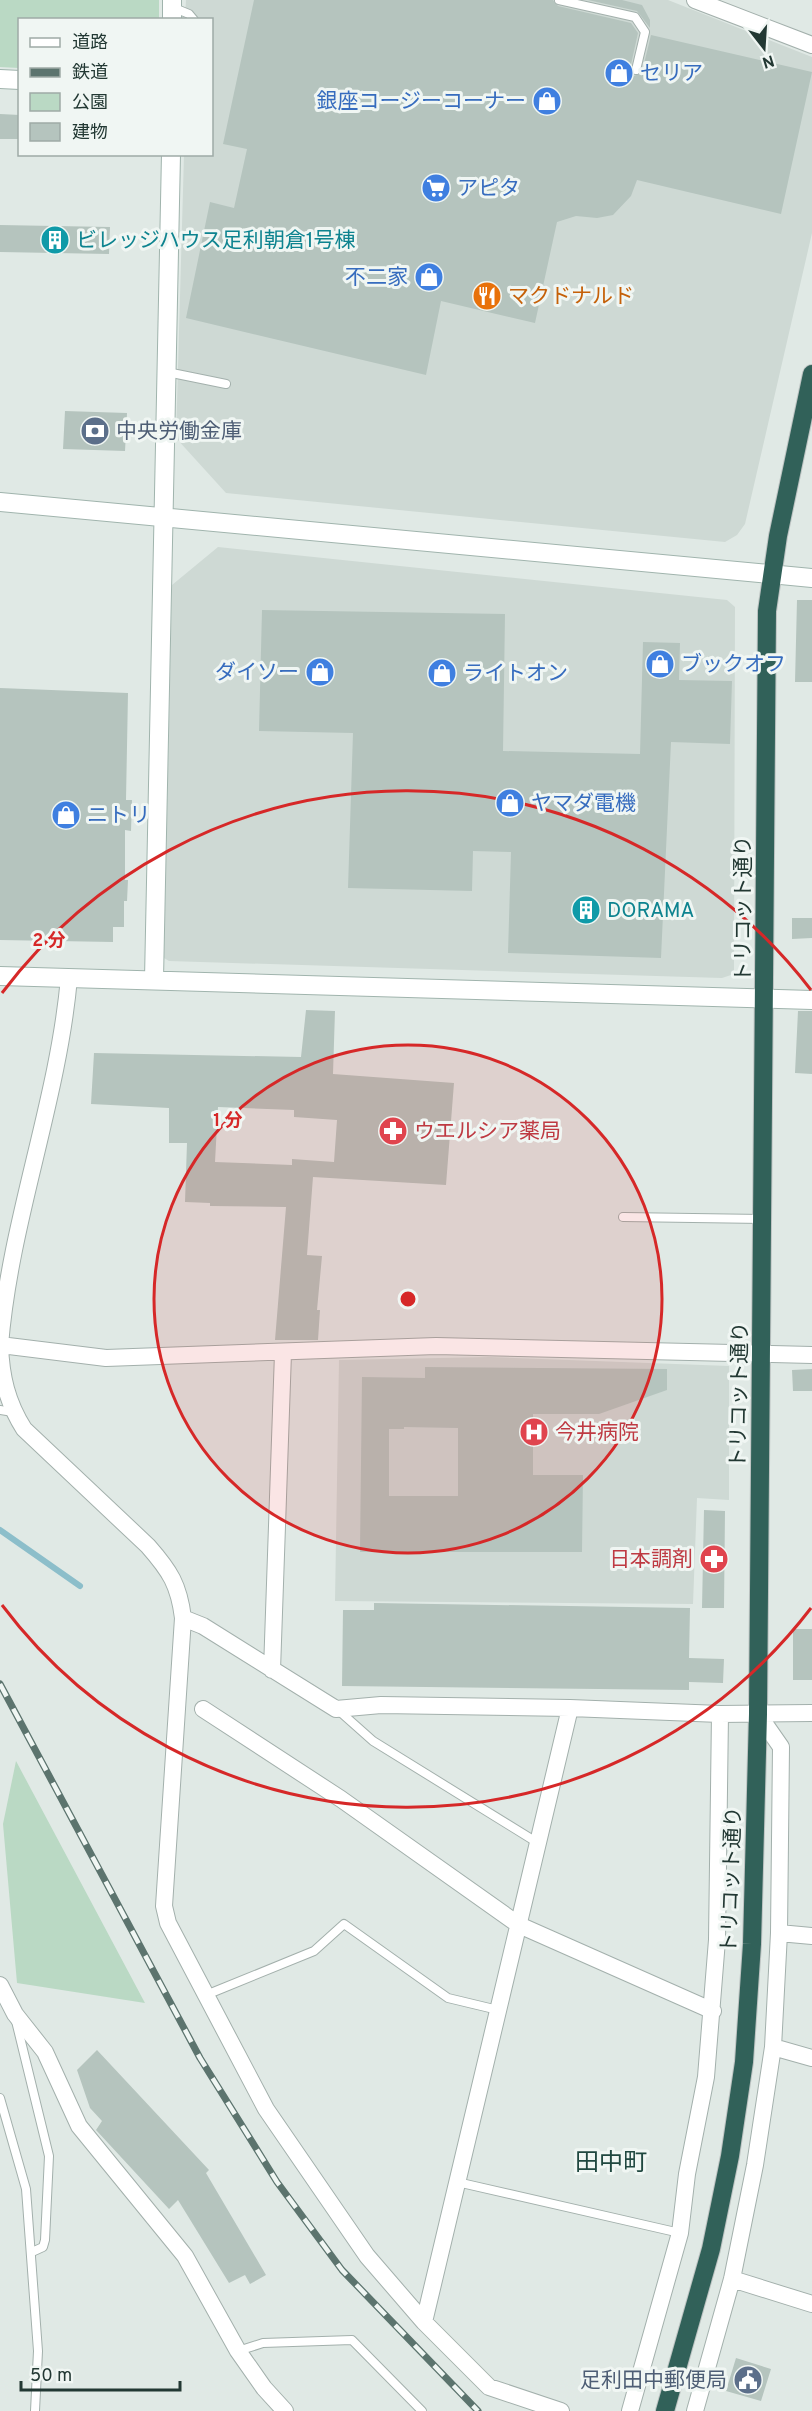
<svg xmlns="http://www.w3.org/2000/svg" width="812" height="2411" font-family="Overpass,'Noto Sans JP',sans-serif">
<rect width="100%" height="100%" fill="#e0e9e5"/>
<path fill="#ced9d4" d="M186,0H668L812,57V233L745,524L737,535L725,542L226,493L176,438L184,155L212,154V20L185,19Z
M218,547L727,600L735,607L734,970L731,975L722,978L169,961L164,958L172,585Z
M490,1357L729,1366V1500L697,1498L693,1604L335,1601L339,1360Z"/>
<path fill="#bad9c4" d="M0,0H159V19L20,20L19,68L0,67Z
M16,1761L145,2003L17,1983L3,1824Z"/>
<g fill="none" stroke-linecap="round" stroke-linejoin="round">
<path stroke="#8cbeca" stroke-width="6" d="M0,1530L80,1586"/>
</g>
<path fill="#b5c4be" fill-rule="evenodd" d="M254,0H553L558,6L631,23L638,33L630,69L634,76L642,72L651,35L812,72L781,214L637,180L631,196L613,215L597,218L576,216L557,222L535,323L441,301L426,375L186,318L210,202L234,208L247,149L223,144Z
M588,0H622L642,5L650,20V28L637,11Z
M0,114L20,115V139H0Z
M0,225L110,227L109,254L0,252Z
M65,411L127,413L125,451L63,449Z
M797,600H812V682H795Z
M262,610L505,614L503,751L640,754L643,642L680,643L679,680L732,681L730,744L671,742L661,958L508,953L511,852L473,851L472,891L348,888L353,733L259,731Z
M0,688L128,693L126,800H132L131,831L125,830V880H128L127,901H124V927H113V942L0,940Z
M792,918H812V938L792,939Z
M306,1010L335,1011L333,1074L454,1083L446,1185L313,1177L307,1255L322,1256L317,1310H320L318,1340H275L286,1207L210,1206V1203L185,1202L187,1143H169V1108L91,1104L94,1053L301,1057ZM218,1107L294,1110V1117L337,1120L334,1162L292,1159V1165L215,1162Z
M798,1011H812V1074L795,1073Z
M425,1367L667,1369V1390L599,1414H533V1475H583L582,1552H360L362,1377L425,1378ZM404,1427L458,1428V1496H389V1429H404Z
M812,1369V1391H793L792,1370Z
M704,1510L725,1511L724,1608H702Z
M374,1603L690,1608L689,1658L724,1659L723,1683L689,1682V1690L342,1686L343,1610H374Z
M793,1629H812V1680H793Z
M97,2050L209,2170L206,2173L266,2275L250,2284L245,2275L229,2283L178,2200L169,2209L96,2130L102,2121L90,2108L77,2070Z
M736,2358L771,2369L761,2401L726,2391Z"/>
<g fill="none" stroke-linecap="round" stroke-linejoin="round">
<g stroke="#a3b0ac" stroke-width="10">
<path id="lane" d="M559,0L635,17L645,32L636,70
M172,7L189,14L194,20
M167,372L226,384
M623,1217L763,1219
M0,1410L13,1412
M337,1709L373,1741L538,1843
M206,1995L314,1951L344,1924L448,1998L498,2010
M16,2021L49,2156L45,2240L43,2247L32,2252
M0,2098L26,2189L38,2351L35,2411
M457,2182L680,2233
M238,2351L263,2343L352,2340L422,2411"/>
</g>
<g stroke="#a3b0ac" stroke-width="18">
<path id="street" d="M695,0L812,45
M69,978C58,1102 10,1221 0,1345L106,1358L436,1346L812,1355
M0,1345C1,1376 7,1402 24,1429L148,1546C170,1571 179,1585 183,1618L164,1906L168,1923L266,2109L367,2256L424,2322L489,2387L561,2411
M183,1618L203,1626L336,1709L381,1705L570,1708L720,1714L812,1713
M272,1670L283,1353
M203,1709L341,1799L519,1925L713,2011
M779,1933L812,1936
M0,1985L15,2014L45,2052L79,2126L185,2256L238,2351L264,2388L285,2411
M773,2047L812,2058
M732,2279L812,2304
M424,2322L570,1708
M630,2411L680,2233L687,2174L706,2077L717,1940L720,1714
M695,2411L732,2279L755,2165L773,2047L779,1933L781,1747L758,1714"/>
</g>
<g stroke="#a0b4ad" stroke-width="20">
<path id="secondary" d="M172,20V0
M0,79L20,80
M0,502L812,578
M0,976L812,1000
M154,979L171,154"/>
</g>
<g stroke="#bdc3c2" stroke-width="20">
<path id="highway" d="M665,2411L711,2249L730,2156L744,2062L752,1944L758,1714L767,611L778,536L812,374"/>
</g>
<use href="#lane" stroke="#fff" stroke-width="8"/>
<use href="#street" stroke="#fff" stroke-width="16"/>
<use href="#secondary" stroke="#fff" stroke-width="18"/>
<use href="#highway" stroke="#316159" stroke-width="18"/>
<g stroke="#5c746e" stroke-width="7">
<path id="rail" d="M0,1684L200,2058L277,2182L342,2270L478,2411"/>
</g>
<use href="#rail" stroke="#f0f6f3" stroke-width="4.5" stroke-dasharray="14" stroke-linecap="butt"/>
</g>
<circle cx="408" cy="1299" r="254" fill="#d62828" fill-opacity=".12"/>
<g fill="none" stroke="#d62828" stroke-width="3">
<circle cx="408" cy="1299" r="254"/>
<path d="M811 1608A508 508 0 0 1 2 1605M2 993A508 508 0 0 1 811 990"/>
</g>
<defs>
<g id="shop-disc" transform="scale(1.5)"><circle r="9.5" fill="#3f7fe0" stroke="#f0f6f3"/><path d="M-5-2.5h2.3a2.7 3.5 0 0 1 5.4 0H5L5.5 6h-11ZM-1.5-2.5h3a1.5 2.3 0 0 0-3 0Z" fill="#fff"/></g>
<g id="supermarket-disc" transform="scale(1.5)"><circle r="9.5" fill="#3f7fe0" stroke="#f0f6f3"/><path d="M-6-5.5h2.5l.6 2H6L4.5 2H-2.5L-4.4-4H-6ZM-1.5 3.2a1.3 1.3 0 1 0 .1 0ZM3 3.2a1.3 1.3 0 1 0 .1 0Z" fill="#fff"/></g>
<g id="building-disc" transform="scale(1.5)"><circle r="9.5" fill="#0f9aa8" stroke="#f0f6f3"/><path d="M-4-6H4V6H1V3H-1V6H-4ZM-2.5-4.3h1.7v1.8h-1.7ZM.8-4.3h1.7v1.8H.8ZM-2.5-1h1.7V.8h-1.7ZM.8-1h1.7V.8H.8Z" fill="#fff"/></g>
<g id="restaurant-disc" transform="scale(1.5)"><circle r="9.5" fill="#e8710a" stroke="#f0f6f3"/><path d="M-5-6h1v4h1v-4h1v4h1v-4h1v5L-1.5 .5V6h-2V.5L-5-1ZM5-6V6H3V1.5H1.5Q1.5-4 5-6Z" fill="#fff"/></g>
<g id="bank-disc" transform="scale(1.5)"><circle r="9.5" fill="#5c6f8a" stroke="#f0f6f3"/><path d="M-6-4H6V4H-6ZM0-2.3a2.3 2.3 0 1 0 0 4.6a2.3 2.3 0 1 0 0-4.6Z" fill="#fff"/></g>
<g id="pharmacy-disc" transform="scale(1.5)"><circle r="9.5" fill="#e0444e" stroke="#f0f6f3"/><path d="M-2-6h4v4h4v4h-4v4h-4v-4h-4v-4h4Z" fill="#fff"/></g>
<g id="hospital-disc" transform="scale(1.5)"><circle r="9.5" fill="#e0444e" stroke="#f0f6f3"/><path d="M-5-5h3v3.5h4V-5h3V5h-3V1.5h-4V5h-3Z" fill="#fff"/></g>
<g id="civic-disc" transform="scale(1.5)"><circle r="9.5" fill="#5c6f8a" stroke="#f0f6f3"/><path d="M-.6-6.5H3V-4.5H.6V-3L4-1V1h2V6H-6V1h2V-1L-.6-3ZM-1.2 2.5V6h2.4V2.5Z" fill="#fff"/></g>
</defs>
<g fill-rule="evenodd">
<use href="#shop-disc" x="619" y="73"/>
<use href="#shop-disc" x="547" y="101"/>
<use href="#supermarket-disc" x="436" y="188"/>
<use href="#building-disc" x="55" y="240"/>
<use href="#shop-disc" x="429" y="277"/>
<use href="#restaurant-disc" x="487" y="296"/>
<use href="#bank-disc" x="95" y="431"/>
<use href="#shop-disc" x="660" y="664"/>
<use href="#shop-disc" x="320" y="672"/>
<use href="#shop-disc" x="442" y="673"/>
<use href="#shop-disc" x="510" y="803"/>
<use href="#shop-disc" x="66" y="815"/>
<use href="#building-disc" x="586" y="910"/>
<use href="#pharmacy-disc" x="393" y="1131"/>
<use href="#hospital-disc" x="534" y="1432"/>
<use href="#pharmacy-disc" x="714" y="1559"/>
<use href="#civic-disc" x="748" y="2380"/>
</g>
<g text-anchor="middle" stroke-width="6" stroke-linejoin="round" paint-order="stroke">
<g font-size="21" fill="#366cbe" stroke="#f0f6f3" text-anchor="start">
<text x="640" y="80">セリア</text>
<text x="526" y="108" text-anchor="end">銀座コージーコーナー</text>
<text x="457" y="195">アピタ</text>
<text x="408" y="284" text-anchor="end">不二家</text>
<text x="681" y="671">ブックオフ</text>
<text x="299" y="679" text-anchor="end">ダイソー</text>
<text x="463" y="680">ライトオン</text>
<text x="531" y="810">ヤマダ電機</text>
<text x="87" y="822">ニトリ</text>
</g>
<g font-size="21" fill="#0d838f" stroke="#f0f6f3" text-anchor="start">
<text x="76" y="247">ビレッジハウス足利朝倉1号棟</text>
<text x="607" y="917">DORAMA</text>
</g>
<g font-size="21" fill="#c56008" stroke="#f0f6f3" text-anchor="start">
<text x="508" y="303">マクドナルド</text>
</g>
<g font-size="21" fill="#4e5e75" stroke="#f0f6f3" text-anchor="start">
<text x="116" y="438">中央労働金庫</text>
<text x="727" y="2387" text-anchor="end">足利田中郵便局</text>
</g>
<g font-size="21" fill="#223833" stroke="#f0f6f3">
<text transform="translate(743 909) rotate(-90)" y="7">トリコット通り</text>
<text transform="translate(739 1395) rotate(-89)" y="7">トリコット通り</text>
<text transform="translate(731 1880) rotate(-88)" y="7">トリコット通り</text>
</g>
<g font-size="21" fill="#be3a42" stroke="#f0f6f3" text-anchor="start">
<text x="414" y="1138">ウエルシア薬局</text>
<text x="555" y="1439">今井病院</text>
<text x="693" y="1566" text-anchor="end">日本調剤</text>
</g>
<g font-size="24" fill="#204840" stroke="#f0f6f3">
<text x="611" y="2170">田中町</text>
</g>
</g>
<circle cx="408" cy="1299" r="9" fill="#d62828" stroke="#f0f6f3" stroke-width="3"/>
<g font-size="18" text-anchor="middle" font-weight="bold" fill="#d62828" stroke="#f0f6f3" stroke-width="6" stroke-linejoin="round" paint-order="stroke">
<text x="49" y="946">2 分</text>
<text x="228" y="1126">1 分</text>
</g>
<rect x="18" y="18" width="195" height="138" fill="#f0f6f3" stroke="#9eaaa6" stroke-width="1.5"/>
<rect x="30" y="38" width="30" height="9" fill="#ffffff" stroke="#9eaaa6" stroke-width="1.5"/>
<text x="72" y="48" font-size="18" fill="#223833">道路</text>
<rect x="30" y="68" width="30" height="9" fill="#5c746e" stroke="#9eaaa6" stroke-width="1.5"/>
<text x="72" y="78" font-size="18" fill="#223833">鉄道</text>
<rect x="30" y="93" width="30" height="18" fill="#bad9c4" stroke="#9eaaa6" stroke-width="1.5"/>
<text x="72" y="108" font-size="18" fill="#223833">公園</text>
<rect x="30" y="123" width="30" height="18" fill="#b5c4be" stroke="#9eaaa6" stroke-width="1.5"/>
<text x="72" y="138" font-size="18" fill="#223833">建物</text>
<g transform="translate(764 48) rotate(163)" stroke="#f0f6f3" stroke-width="4.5" paint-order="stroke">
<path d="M0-4.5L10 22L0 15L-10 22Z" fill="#223833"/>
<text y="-9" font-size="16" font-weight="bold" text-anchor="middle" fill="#223833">N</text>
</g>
<path d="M21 2381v9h159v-9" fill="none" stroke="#223833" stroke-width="3"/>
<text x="30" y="2381" font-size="18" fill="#223833" stroke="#f0f6f3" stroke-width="4.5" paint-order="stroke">50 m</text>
</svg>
